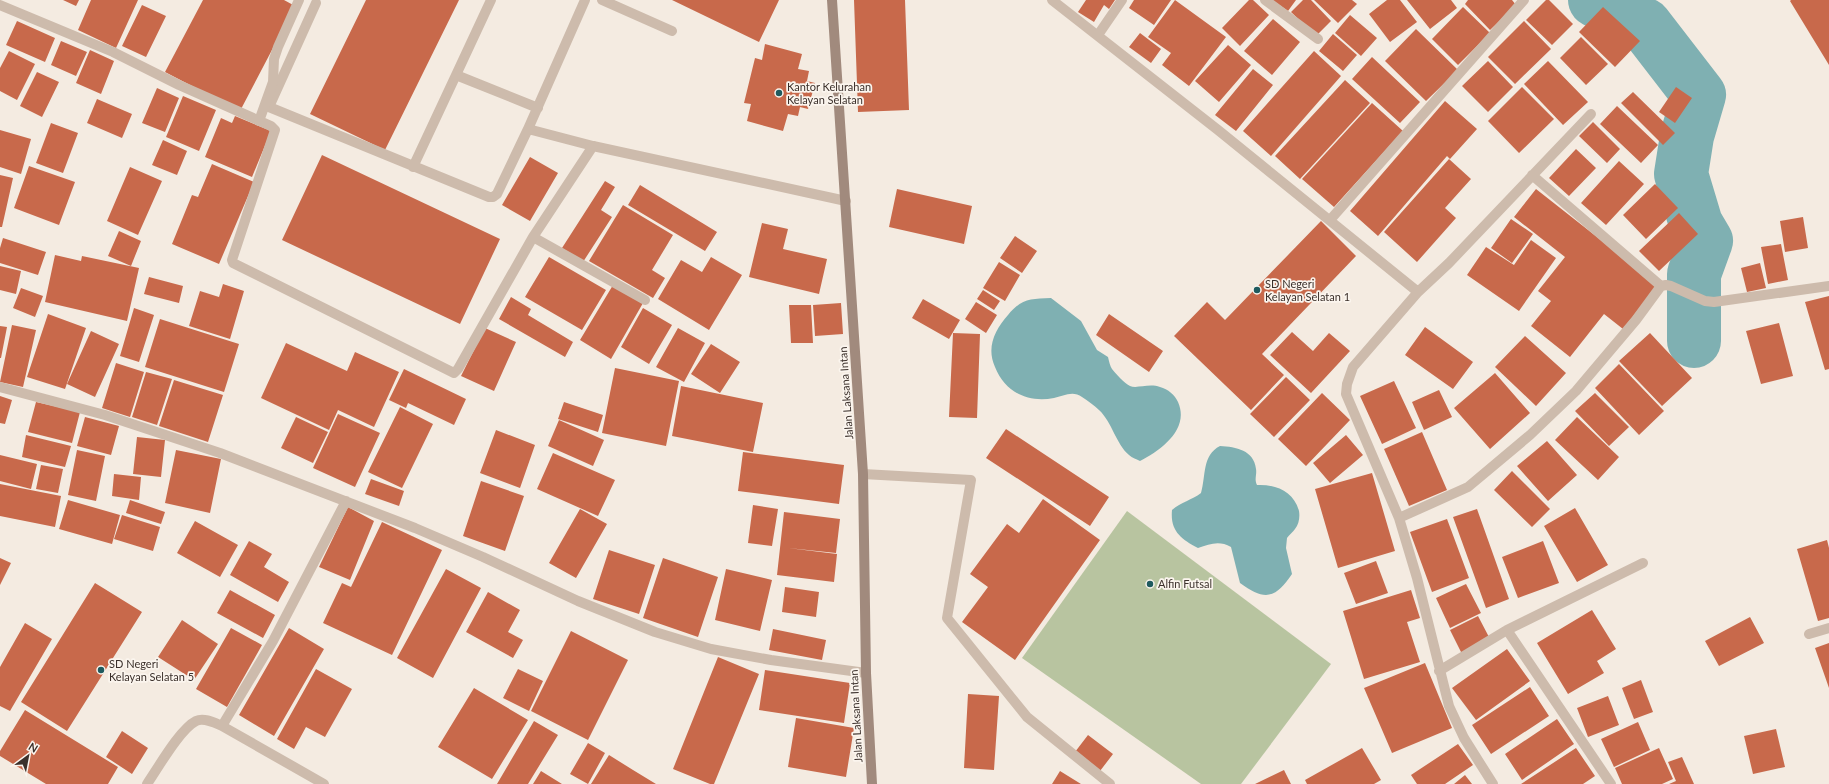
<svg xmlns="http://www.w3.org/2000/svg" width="1829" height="784" font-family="Lato,sans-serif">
<rect width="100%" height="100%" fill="#f4ebe1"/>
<path fill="#b8c4a0" d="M1127,511L1331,664L1241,784H1201L1022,658Z"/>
<path fill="#7fb0b2" d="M1051,298L1081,321L1097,350L1108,357C1109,361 1110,366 1112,369C1115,373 1125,384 1130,386C1137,389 1149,383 1160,387C1168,389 1175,395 1178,402C1190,429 1161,450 1140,461C1137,459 1132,458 1129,455C1116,444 1112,422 1099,410C1094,405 1088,401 1082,397C1073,390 1063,396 1054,398C1027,403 1005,392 995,367C986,347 995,330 1008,315C1022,298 1030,299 1051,298Z
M1220,446C1236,447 1254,450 1256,469C1257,475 1254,479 1257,485C1276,484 1294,492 1299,511C1300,517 1299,524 1295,529C1293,532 1289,535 1287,538L1286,548L1292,574C1275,599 1265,601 1240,583L1231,547C1219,540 1210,544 1198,548C1181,539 1170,531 1172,510C1181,502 1192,500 1201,493C1206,476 1202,455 1220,446Z"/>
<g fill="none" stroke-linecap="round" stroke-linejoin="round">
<path stroke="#7fb0b2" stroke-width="54" d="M1595,0L1645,25L1699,95L1687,136L1681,174L1696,224L1706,241L1694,274V341"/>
</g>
<path fill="#c8694b" d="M63,0H79L76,6Z
M91,0H138L116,48L78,30Z
M203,0H284L295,6L240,111L165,72Z
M366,0H459L385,150L310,114Z
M672,0H779L759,42Z
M854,0H905L909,110L858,112Z
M1086,0H1115L1109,9L1104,5L1094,22L1078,12Z
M1134,0H1171L1154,25L1129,8Z
M1175,0L1226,37L1189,86L1162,65L1171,53L1148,37Z
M1249,0H1253L1269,15L1240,46L1222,28Z
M1272,0H1296L1288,11Z
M1303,0H1311L1331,21L1316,36L1291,12Z
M1314,0H1352L1357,4L1338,23Z
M1387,0H1400L1417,22L1390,42L1369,14Z
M1407,0H1451L1457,8L1430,29Z
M1468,0H1512L1516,5L1490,30L1465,4Z
M1546,0H1549L1573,24L1552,45L1526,20Z
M1791,0H1829V65L1790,1Z
M142,5L166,16L146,57L122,46Z
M1463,7L1490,33L1458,65L1432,39Z
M1603,7L1640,41L1615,67L1579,32Z
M1350,15L1377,38L1361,56L1335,33Z
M1273,19L1300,42L1272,75L1244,51Z
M17,21L55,38L45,62L6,45Z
M1524,21L1551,49L1515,84L1488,57Z
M1416,29L1458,70L1426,101L1385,61Z
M1140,33L1161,49L1151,63L1129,47Z
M1333,34L1357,55L1343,71L1319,51Z
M1581,37L1608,64L1586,85L1560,58Z
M61,41L87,52L76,76L51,65Z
M765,44L802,54L798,69L809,71L807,81L815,83L808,109L800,107L798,116L788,114L783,131L747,121L751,104L744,103L755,58L762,60Z
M1228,45L1251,65L1219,102L1195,81Z
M90,50L114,61L101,94L76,83Z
M9,51L35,64L17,100L0,91V68Z
M1314,51L1341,76L1271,156L1243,131Z
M1372,57L1420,102L1400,123L1352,79Z
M1488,61L1513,87L1488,112L1462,86Z
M1548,61L1588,102L1563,125L1524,84Z
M1253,69L1273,85L1236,131L1215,115Z
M37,72L59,82L42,117L20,106Z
M1345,80L1370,103L1300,179L1275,156Z
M1522,87L1554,119L1519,153L1488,121Z
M1676,87L1692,98L1675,123L1659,112Z
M157,88L179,98L165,132L142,123Z
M1633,92L1675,133L1663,145L1621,103Z
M183,96L216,110L199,151L166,137Z
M97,99L132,114L122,138L87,123Z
M1445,101L1477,129L1450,159L1447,156L1378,236L1350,211Z
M1372,103L1403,131L1334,207L1302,179Z
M1617,106L1658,145L1641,163L1600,124Z
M235,116L271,131L252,177L205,157L221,118L232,123Z
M1593,122L1620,149L1607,163L1579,136Z
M51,123L78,133L63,173L36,163Z
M0,130L31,139L21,174L0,167Z
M163,140L187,151L177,175L152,165Z
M1576,149L1596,168L1569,196L1549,178Z
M322,155L500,239L460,324L282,240Z
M530,157L558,173L530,221L502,205Z
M1449,159L1471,179L1445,208L1456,218L1417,262L1384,232Z
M1619,161L1644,184L1606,225L1581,203Z
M212,164L254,182L219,264L172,244L192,195L198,197Z
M29,166L75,182L59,225L14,208Z
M130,167L162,181L138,235L107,221Z
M0,175L13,178L2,227H0Z
M605,181L615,187L601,210L612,217L583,262L562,248Z
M1655,184L1678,208L1646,239L1623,215Z
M640,185L717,232L705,251L628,205Z
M897,189L972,206L964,244L889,227Z
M1536,189L1658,285L1623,329L1604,314L1570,357L1531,326L1551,301L1538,291L1565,257L1514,217Z
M623,205L673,235L652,270L665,278L653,298L589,261Z
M1679,213L1698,234L1659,271L1639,251Z
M1803,217L1808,248L1785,252L1780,221Z
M1511,219L1533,234L1512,263L1491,248Z
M1321,221L1356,256L1262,354L1284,375L1251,410L1174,336L1207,302L1225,320Z
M762,223L788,229L783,249L827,259L819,294L749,277Z
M119,231L141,241L131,266L108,256Z
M1015,236L1037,251L1022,273L1000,258Z
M3,238L46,252L38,275L0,263V248Z
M1531,240L1556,258L1519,311L1467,275L1486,247L1514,265Z
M1781,244L1788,280L1768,284L1761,247Z
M55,255L81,261L82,256L139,268L127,321L45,302Z
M549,257L606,290L582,330L525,297Z
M711,257L742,275L709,330L658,299L681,260L702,272Z
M999,262L1020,275L1005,301L983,288Z
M1760,263L1766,288L1747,292L1741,268Z
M0,266L21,271L16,294L0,290Z
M149,277L183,286L179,303L144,294Z
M223,284L244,291L230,339L189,326L200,291L219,297Z
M613,285L643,303L611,359L580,340Z
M21,288L43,296L35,317L13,308Z
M983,290L1000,301L994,310L977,299Z
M1829,296V369L1825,370L1805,302Z
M511,297L531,309L528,315L573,342L565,357L499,319Z
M923,299L960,320L949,339L912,318Z
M976,302L997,315L986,333L965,319Z
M841,303L843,334L815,336L813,305Z
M789,305H811L813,343H791Z
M134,308L154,315L139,362L120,356Z
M643,308L672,325L649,364L621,347Z
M48,314L86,328L65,389L27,377Z
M1109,314L1163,351L1149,372L1096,335Z
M160,319L239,344L224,392L145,367Z
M1779,323L1793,376L1761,384L1746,331Z
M12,325L36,330L23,387L0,382Z
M0,326L7,327L1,358H0Z
M1425,327L1473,362L1453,389L1405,355Z
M485,328L516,342L494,391L461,376Z
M678,328L705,343L684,382L656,367Z
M91,331L119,344L95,397L67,384Z
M1292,332L1313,351L1329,333L1350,351L1311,393L1270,355Z
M953,333L980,334L977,418L949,417Z
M1650,333L1692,378L1662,406L1619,361Z
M1525,336L1566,373L1536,406L1495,367Z
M286,343L347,371L355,352L399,372L374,427L338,410L329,430L261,398Z
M711,344L740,362L720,393L691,374Z
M116,363L144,372L130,417L102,408Z
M1619,364L1664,411L1639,435L1595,388Z
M615,368L679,381L666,446L602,433Z
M404,369L466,399L454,425L408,403L406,408L389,400Z
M146,372L172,379L157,425L132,417Z
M1495,373L1530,413L1490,449L1454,408Z
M1286,377L1310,400L1274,437L1250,414Z
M174,380L223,395L208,442L159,426Z
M1394,381L1416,428L1382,444L1360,396Z
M681,386L763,403L753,452L672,436Z
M1439,390L1452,417L1424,430L1412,402Z
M1322,393L1350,420L1306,466L1278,439Z
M1595,393L1629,427L1609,446L1575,411Z
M0,396L12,400L5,424L0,423Z
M36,402L80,412L72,443L28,432Z
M564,402L603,415L598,432L558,419Z
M400,407L433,424L402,488L368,472Z
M338,414L380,433L355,487L313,468Z
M85,417L119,426L111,455L77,446Z
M296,417L328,432L313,463L281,448Z
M1577,417L1619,457L1598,480L1555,440Z
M559,420L604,440L593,466L548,446Z
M1006,429L1109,497L1090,526L986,458Z
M496,430L535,445L520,488L480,473Z
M1422,432L1447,490L1409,506L1384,449Z
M26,435L71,446L65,467L22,457Z
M1346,435L1363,455L1330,483L1313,463Z
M137,437L165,440L161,477L133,474Z
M1547,441L1577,475L1548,501L1517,466Z
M77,450L105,456L96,501L68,495Z
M176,450L221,459L210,513L165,503Z
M743,452L844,465L839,504L738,491Z
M553,453L615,480L598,516L537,489Z
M0,455L37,464L31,489L0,481Z
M41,465L63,469L58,493L36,489Z
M1512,471L1550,509L1532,527L1494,490Z
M1372,473L1395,551L1338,568L1315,489Z
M114,474L141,477L139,500L112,496Z
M371,479L404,491L399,506L365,494Z
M481,481L524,496L505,551L463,536Z
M0,484L61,496L55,527L0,516Z
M1043,499L1100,540L1015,660L962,622L988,587L970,574L1007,524L1019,533Z
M68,500L120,515L112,544L59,529Z
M130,500L165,512L161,524L126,513Z
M753,505L778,509L772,546L748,543Z
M348,507L374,521L350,580L319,567Z
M1575,508L1608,565L1577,582L1544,526Z
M580,509L607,524L576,578L549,563Z
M1477,509L1509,599L1486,608L1453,517Z
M784,512L840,519L836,553L788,548L837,554L834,582L777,575Z
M122,515L160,527L153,551L114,539Z
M1447,519L1469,578L1432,592L1410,532Z
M195,521L238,545L220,577L177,553Z
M382,522L442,550L392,655L323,623L342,583L351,587Z
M1827,540L1829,548V618L1818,621L1797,549Z
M249,541L272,554L264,567L289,582L278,602L230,575Z
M1543,541L1559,583L1518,598L1502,557Z
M609,550L655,565L639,614L593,599Z
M0,558L11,563L0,585Z
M663,558L718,577L698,637L643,618Z
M1376,561L1388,593L1356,604L1344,573Z
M446,569L481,588L433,678L397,658Z
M726,569L772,580L760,631L715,620Z
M95,583L142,612L67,731L21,702Z
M1466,584L1481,613L1450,628L1436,598Z
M785,587L819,592L816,617L782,612Z
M230,590L275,615L263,638L217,613Z
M1411,590L1420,618L1407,622L1420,662L1364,679L1343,611Z
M488,592L520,610L508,632L523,640L513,658L466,632Z
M1592,610L1616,649L1597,661L1604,673L1568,694L1537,643Z
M1478,616L1490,639L1462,654L1450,630Z
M1750,617L1764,643L1719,666L1705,641Z
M182,620L218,644L194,680L158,657Z
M25,623L52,639L10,711L0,706V667Z
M231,628L262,645L227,707L196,689Z
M289,628L324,649L274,736L239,715Z
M773,629L826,640L822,660L769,650Z
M571,631L628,660L588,740L531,711Z
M1829,643V688L1815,648Z
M1507,649L1530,681L1476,720L1452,688Z
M718,657L759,674L714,784H710L673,769Z
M1425,663L1452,728L1392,753L1364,688Z
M316,669L352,689L325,737L306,727L294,749L277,739Z
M518,669L543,681L529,711L503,698Z
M765,670L850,683L844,723L759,710Z
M1641,680L1653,712L1634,719L1622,688Z
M1530,687L1549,716L1491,754L1472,725Z
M474,688L528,720L492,779L438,747Z
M968,694L999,696L994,770L964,768Z
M1608,696L1619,725L1588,737L1577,708Z
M25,710L118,767L108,784H46L0,756V751Z
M796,718L854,728L846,777L788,767Z
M1557,719L1574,744L1522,780L1505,754Z
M534,721L558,735L528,784H497Z
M1638,722L1650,750L1614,767L1601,739Z
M1776,729L1785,767L1753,774L1744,736Z
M122,731L148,748L132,774L106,757Z
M1088,735L1113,754L1100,771L1075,752Z
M588,743L605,753L588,784L570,774Z
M1458,744L1473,765L1445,784H1417L1411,775Z
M1362,748L1381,780L1374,784H1307L1305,780Z
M1576,748L1595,776L1583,784H1521Z
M1659,748L1673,779L1662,784H1622L1615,768Z
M609,755L633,770L656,784H591Z
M1682,757L1694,784H1669L1676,781L1668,762Z
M1284,770L1291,784H1255Z
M541,771L562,784H533Z
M1060,771L1081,784H1052Z
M1465,775L1472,784H1454Z"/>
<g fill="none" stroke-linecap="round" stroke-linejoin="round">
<path stroke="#cdbbac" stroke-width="10" d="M491,0L456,75L538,108
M602,0L672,31
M316,3L269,107L489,197H493L497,194L528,129L593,146
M528,129L585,0
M413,167L456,75
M863,474L971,480L947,618L1027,717L1110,784"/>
<path stroke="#cdbbac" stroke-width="10" d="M1052,0L1218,130L1418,292
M1265,0L1318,39
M0,5L113,52L179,85L271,126L275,130L232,260L233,263L454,373L458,369L533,237L593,146L846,201
M1098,35L1122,0
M259,121L273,82L274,59L278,47L299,0
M1532,175L1661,286
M1330,220L1524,0
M533,237L645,300
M0,387L105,415L220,453L415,528L483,557L578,601L655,632L711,649L771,660L866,673
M1399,518L1468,487L1530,435L1576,391L1636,320L1661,286L1666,285L1671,286L1705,301L1714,302L1829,286
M1507,630L1611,784
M1809,634L1829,628
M1439,671L1507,630L1643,563
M222,726L273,641L346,501
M147,784C158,768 180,729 196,721C204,717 215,723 222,726L324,784
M1493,784L1464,738L1449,706L1417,578L1399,518L1346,394L1347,384L1353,367L1418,292L1449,263L1591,114"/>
<path stroke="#a18a7d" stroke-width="10" d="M832,0L863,474L866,673L872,784"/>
</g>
<g fill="#1f5a5e" stroke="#fbf5ee" stroke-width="1.5">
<circle cx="779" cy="93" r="4"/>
<circle cx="1257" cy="290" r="4"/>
<circle cx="1150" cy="584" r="4"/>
<circle cx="101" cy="670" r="4"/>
</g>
<g text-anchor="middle" stroke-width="3.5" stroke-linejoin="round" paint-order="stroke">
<g font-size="11" fill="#3b302b" stroke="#fbf5ee" text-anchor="start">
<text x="787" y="91">Kantor Kelurahan<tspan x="787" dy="13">Kelayan Selatan</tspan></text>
<text x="1265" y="288">SD Negeri<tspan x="1265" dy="13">Kelayan Selatan 1</tspan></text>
<text x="1158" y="588">Alfin Futsal</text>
<text x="109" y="668">SD Negeri<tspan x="109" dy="13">Kelayan Selatan 5</tspan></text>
</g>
<g font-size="11" fill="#3b302b" stroke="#fbf5ee">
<text transform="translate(846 393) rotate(-94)" y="4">Jalan Laksana Intan</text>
<text transform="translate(856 716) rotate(-93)" y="4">Jalan Laksana Intan</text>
</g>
</g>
<g transform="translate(28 756) rotate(32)" stroke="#fbf5ee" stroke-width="3" paint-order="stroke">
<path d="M0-3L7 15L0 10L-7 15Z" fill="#3b302b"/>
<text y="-6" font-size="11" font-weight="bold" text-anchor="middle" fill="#3b302b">N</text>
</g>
</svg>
